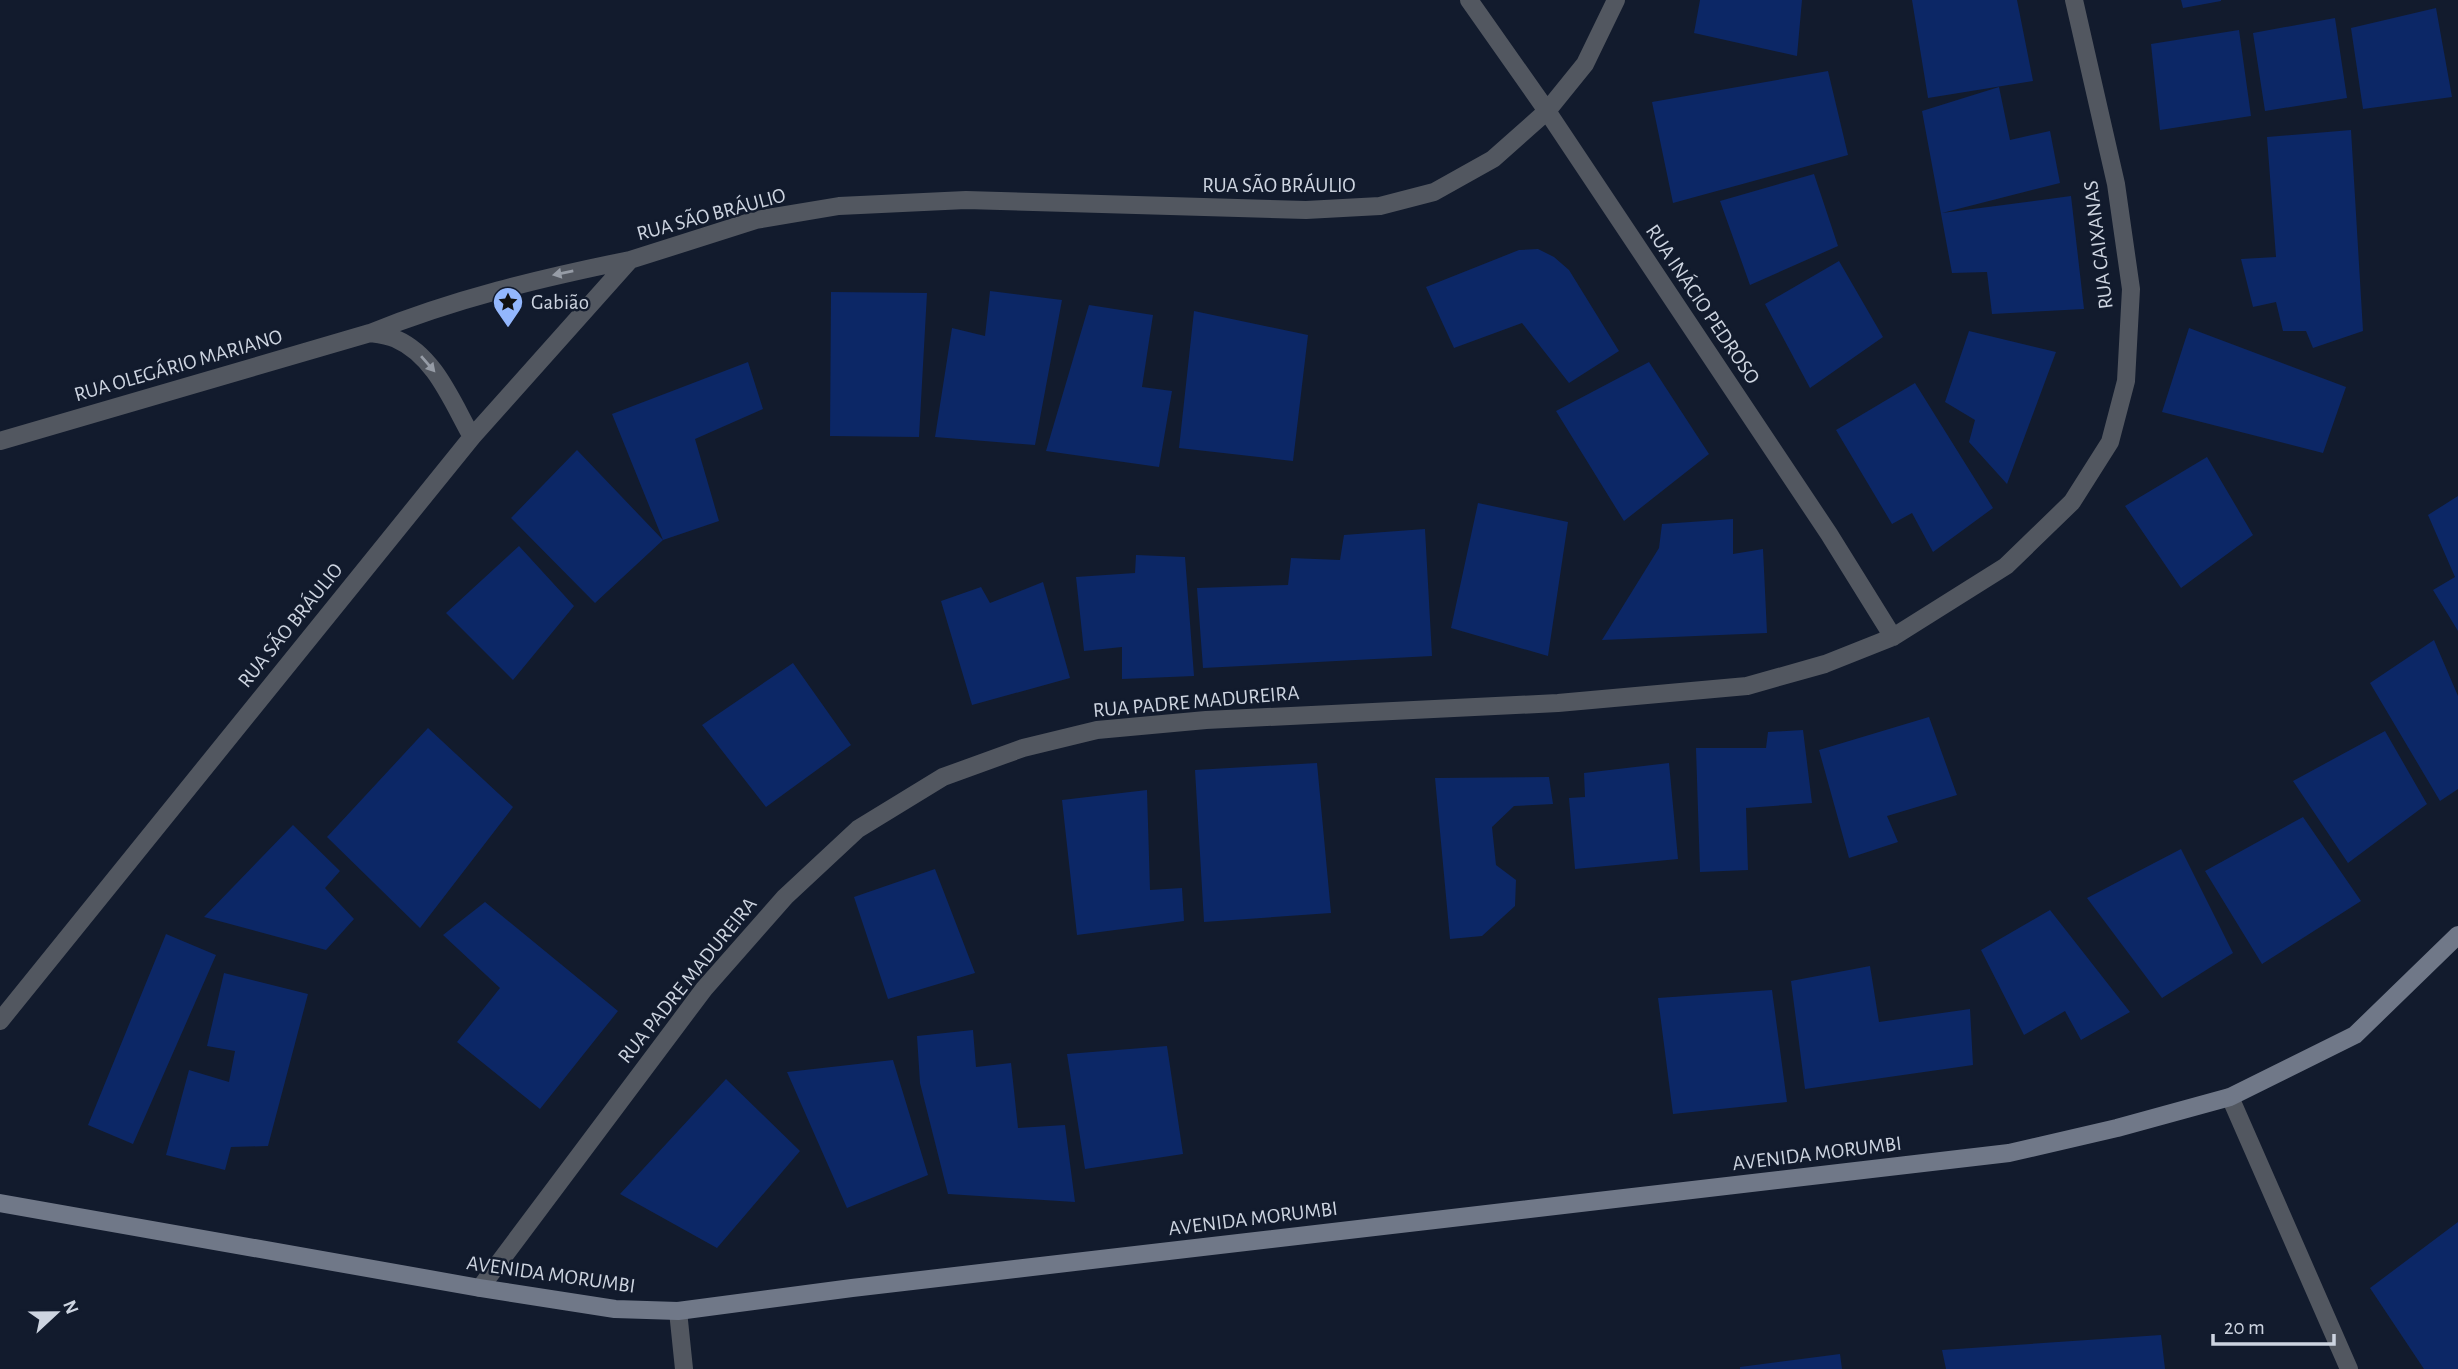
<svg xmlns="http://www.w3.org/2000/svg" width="2458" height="1369" font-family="'Alegreya Sans',sans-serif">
<rect width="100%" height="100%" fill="#121b2d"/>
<path fill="#0c2766" d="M1700,0H1802L1797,56L1694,33Z
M1912,0H2017L2033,81L1928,98Z
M2181,0H2221V1L2183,8Z
M2436,8L2452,97L2363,109L2351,28Z
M2335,18L2347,98L2265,111L2253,33Z
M2239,30L2251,116L2160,130L2151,44Z
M1828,71L1848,155L1673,203L1652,102Z
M1999,87L2010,140L2050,131L2060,183L1942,213L2071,196L2084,309L1992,314L1987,272L1952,273L1922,111Z
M2351,130L2363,331L2313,348L2306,331H2283L2276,302L2253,307L2241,259L2276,257L2267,137Z
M1814,174L1838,246L1750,285L1720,201Z
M1538,249L1554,257L1569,270L1619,351L1569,383L1522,323L1454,348L1426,287L1519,250Z
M1839,261L1883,337L1810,388L1765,304Z
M990,291L1062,300L1035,445L935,437L952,328L985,336Z
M831,292L927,293L919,437L830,436Z
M1089,305L1153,315L1142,387L1172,391L1159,467L1046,451Z
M1194,311L1308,335L1293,461L1179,448Z
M2189,328L2346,387L2323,453L2162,412Z
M1969,331L2056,352L2007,484L1969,442L1975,420L1945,402Z
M748,362L763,409L695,439L719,521L663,540L612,414Z
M1649,362L1709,454L1624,521L1556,411Z
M1915,383L1993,508L1933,552L1912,513L1892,524L1836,430Z
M577,450L663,540L595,603L511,518Z
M2207,457L2253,535L2181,588L2125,506Z
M2458,496V631L2433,590L2455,577L2428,515Z
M1478,503L1568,522L1548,656L1451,628Z
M1733,519V554L1763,549L1767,633L1602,640L1659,548L1662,524Z
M1425,529L1432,656L1203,668L1197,588L1288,585L1291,558L1340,560L1344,535Z
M519,546L574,606L513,680L446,613Z
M1136,555L1185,557L1194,676L1122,679V647L1084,651L1076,577L1135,573Z
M1043,582L1070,678L972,705L941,601L981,587L990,603Z
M2434,640L2458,696V789L2440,801L2370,683Z
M793,663L851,745L766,807L702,725Z
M1929,717L1957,795L1887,816L1898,842L1849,858L1819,750Z
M428,728L513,807L420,928L327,837Z
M1803,730L1812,803L1746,808L1748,870L1700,872L1696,748H1766L1768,732Z
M2385,731L2427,804L2348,863L2293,781Z
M1317,763L1331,913L1204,922L1195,770Z
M1669,763L1678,859L1575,869L1569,798L1585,797L1584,773Z
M1549,777L1553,804L1514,806L1492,827L1496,865L1516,880L1515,906L1482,936L1450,939L1435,778Z
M1147,790L1150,890L1182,888L1184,921L1077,935L1062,800Z
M2303,817L2361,901L2262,964L2205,871Z
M293,825L340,871L325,888L354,919L326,950L204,917Z
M2181,849L2233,953L2162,998L2087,898Z
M935,869L975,973L888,999L854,897Z
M485,902L618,1011L540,1109L457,1042L500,988L443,935Z
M2050,910L2130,1012L2081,1040L2065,1011L2024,1035L1981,950Z
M166,934L216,955L133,1144L88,1125Z
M1870,966L1879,1022L1970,1009L1973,1065L1805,1089L1791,981Z
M224,973L308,994L268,1146L231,1147L225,1170L166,1155L189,1070L229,1082L235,1051L207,1046Z
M1772,990L1787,1102L1673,1114L1658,998Z
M973,1030L976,1067L1011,1063L1018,1128L1065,1125L1075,1202L948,1194L920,1083L917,1036Z
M1167,1046L1183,1154L1085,1169L1067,1054Z
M893,1060L928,1175L847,1208L787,1072Z
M726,1079L800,1151L717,1248L620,1194Z
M2458,1222V1369H2424L2370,1288Z
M2161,1335L2165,1369H1946L1942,1350Z
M1840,1354L1842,1369H1740V1367Z"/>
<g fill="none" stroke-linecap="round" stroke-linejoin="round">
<path stroke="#525760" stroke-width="18" d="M1469,0L1547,111L1829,534L1893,637
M370,333C378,334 388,335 396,339C435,356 452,402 472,437
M0,441L370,333C454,299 541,278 630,260
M0,1021L472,437L630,260L756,220L839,206L966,200L1306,210L1380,206L1434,192L1493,159L1547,111L1585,64L1616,0
M2230,1097L2349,1369
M480,1288L704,989L785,897L858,829L943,777L1023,748L1097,730L1206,720L1558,703L1747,686L1825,664L1893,637L2006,566L2072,502L2110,442L2126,381L2131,289L2116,184L2074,0
M678,1311L684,1369"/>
<path stroke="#707888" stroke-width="18" d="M0,1203L480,1288L615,1309L678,1311L852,1288L2009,1153L2117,1128L2230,1097L2355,1035L2458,935"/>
</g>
<defs><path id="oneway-solid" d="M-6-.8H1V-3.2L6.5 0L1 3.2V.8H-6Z" transform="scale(1.75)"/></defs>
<g fill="#969ca6">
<use href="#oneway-solid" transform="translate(563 273) rotate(169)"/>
<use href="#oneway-solid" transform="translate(428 364) rotate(49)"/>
</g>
<defs>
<g id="sight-pin" transform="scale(1.575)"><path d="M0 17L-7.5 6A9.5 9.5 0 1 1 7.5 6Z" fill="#93b7fd" stroke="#121b2d"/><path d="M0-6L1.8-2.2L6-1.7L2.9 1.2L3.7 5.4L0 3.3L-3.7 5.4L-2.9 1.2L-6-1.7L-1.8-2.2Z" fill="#111"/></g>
</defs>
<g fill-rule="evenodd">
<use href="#sight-pin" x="508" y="302"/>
</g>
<g text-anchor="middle" stroke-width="5" stroke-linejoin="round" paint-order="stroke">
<g font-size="21" fill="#cdd4e0" stroke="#121b2d">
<text x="1279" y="192">RUA SÃO BRÁULIO</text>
<text transform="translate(711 214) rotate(-15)" y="7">RUA SÃO BRÁULIO</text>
<text transform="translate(2098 245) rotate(-97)" y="7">RUA CAIXANAS</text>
<text transform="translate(1703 304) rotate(56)" y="7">RUA INÁCIO PEDROSO</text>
<text transform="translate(178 365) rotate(-16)" y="7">RUA OLEGÁRIO MARIANO</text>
<text transform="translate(290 625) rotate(-51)" y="7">RUA SÃO BRÁULIO</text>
<text transform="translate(1196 701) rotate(-5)" y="7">RUA PADRE MADUREIRA</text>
<text transform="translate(687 980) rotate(-51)" y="7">RUA PADRE MADUREIRA</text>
<text transform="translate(1817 1153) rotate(-7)" y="7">AVENIDA MORUMBI</text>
<text transform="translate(1253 1218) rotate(-7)" y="7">AVENIDA MORUMBI</text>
<text transform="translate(551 1274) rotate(8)" y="7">AVENIDA MORUMBI</text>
</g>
<g font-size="21" fill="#cdd4e0" stroke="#121b2d" text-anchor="start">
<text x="531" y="309">Gabião</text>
</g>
</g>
<g transform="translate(56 1313) rotate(68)" stroke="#121b2d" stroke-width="5" paint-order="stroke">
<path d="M0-5L12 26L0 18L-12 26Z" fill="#cdd4e0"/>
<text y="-10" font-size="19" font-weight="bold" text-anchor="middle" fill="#cdd4e0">N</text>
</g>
<path d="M2213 1334v10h121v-10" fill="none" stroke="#cdd4e0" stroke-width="3.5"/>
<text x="2224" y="1334" font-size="21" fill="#cdd4e0" stroke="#121b2d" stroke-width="5" paint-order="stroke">20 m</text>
</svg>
